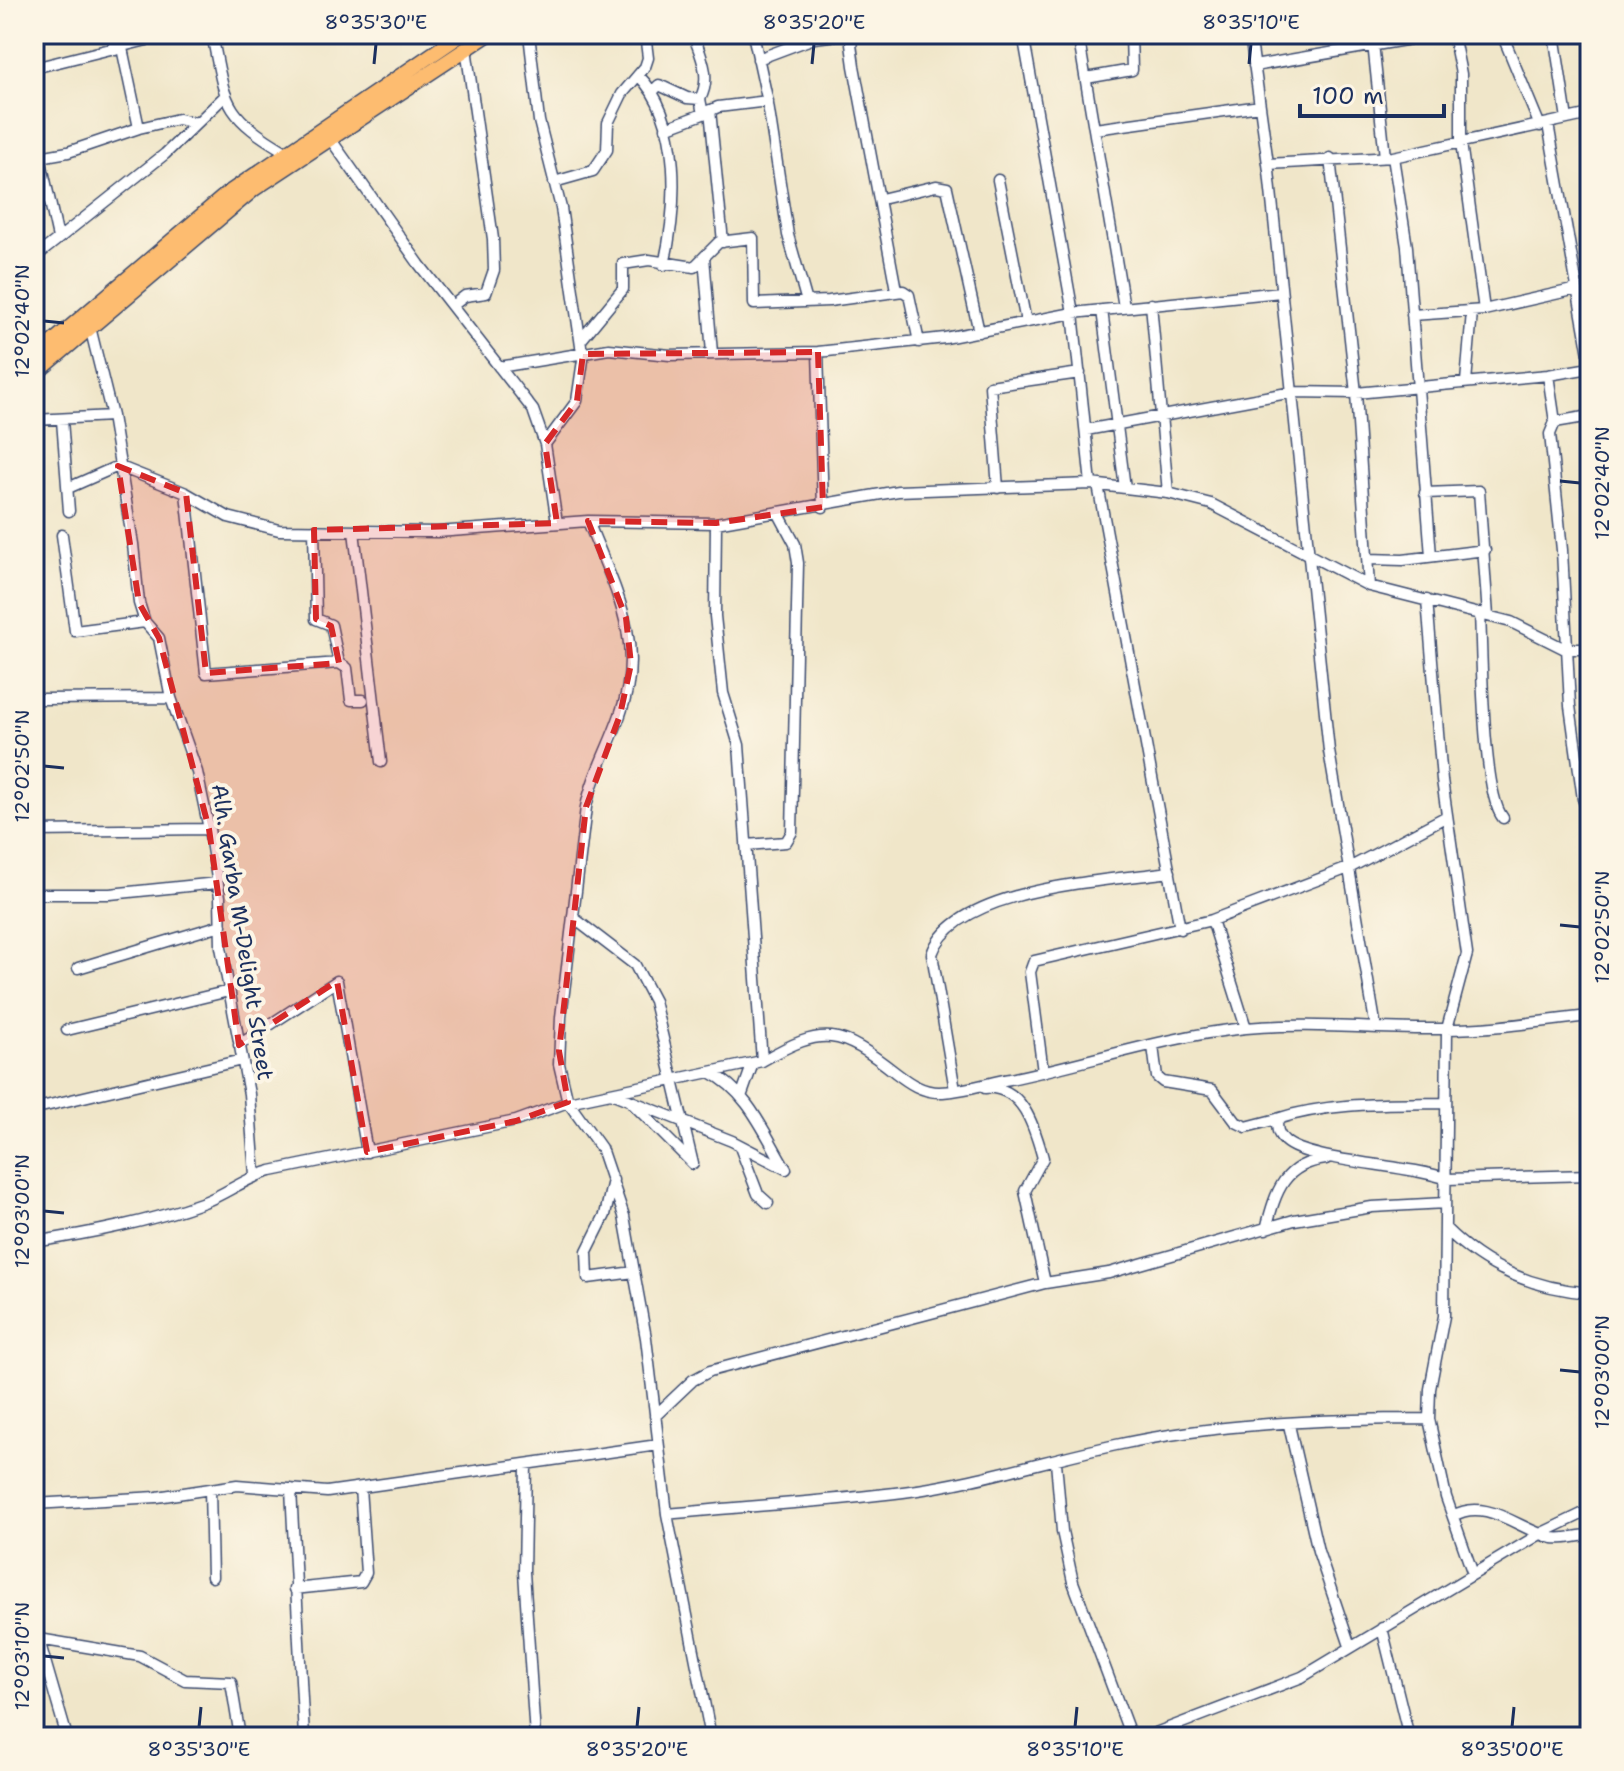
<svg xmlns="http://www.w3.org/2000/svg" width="1624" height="1771" font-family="'Shantell Sans',sans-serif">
<rect width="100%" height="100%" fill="#fcf5e5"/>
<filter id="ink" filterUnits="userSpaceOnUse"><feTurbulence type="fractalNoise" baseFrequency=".0125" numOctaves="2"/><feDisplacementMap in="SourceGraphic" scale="16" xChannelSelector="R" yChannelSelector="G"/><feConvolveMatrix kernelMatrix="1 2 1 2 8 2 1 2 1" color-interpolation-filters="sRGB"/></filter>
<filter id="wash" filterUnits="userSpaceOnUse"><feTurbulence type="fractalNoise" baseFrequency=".006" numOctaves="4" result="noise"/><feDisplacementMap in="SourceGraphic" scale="32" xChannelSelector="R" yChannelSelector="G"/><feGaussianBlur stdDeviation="1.8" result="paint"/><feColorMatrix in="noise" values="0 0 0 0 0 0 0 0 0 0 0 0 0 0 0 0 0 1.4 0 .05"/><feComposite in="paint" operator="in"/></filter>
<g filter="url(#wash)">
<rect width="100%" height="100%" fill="#f0e6c9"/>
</g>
<g filter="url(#ink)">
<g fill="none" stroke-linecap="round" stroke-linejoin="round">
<g stroke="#3b4a6e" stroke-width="13">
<path id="minor" d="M112,34L115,50
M212,34C226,104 222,114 286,152
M529,34L539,121L561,208L583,360L577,401L545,444
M753,34L767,98L788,235L807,302
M855,34L851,44L854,66L896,290
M1023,34L1073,313L1091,484
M1078,34L1124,307
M1250,34L1269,171L1329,751L1376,1028
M1453,34L1461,74V143L1484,310
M1502,34L1540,126
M1554,34L1567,119
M1373,43L1385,157
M122,48L139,128L178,119L197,123
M758,59L814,38L846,34
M1254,66L1440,34
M34,68L171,34
M638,75C683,119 677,208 664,265
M1086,78L1132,70L1131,34
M654,90L659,85L687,98L700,99C712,77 701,56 693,34
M710,110L723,242
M703,114L718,107L768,101
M1548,124L1590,360
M666,128L703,114L700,99
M1095,129L1260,106
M329,137L419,264L533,410L545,444L557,523
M40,157L58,238
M1393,157L1407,247L1431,556
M34,158L68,152L139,128
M1330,158L1356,393L1369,586
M1268,164L1393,157L1590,114
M998,180L1026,322
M554,182L593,171L607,150L608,123L622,94L645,67L648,58L645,34
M881,199L936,186L947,188L979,332
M704,257L712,353
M34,258L165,154L226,95
M1151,304L1168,493
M452,306L465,296L486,293L494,270L493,239L466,48
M1102,310L1125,488
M1412,315L1484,310L1577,289
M90,327L112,416L133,544L139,603L145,622L159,638L171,698L197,772L209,829L220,897L221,947L249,1094L255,1175
M581,340L623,289V264L649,260L694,267L719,242L753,238L754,304L829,301L903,291L909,295L919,342
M818,352L823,507
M499,367L609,349L670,355L818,352L945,338L1073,313L1281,292
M1466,382L1472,312
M1590,416L1555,422L1550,434L1562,550L1570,706L1583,799L1590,817
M34,420L112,416
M62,420L69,511
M1555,422L1548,375L1590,368
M1086,430L1293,392L1356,393L1548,375
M1098,485L1180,929
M68,488L118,466L186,493L228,517L279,530L437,532L588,521L716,523L898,491L1091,484L1168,493L1211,504L1369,586L1511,622L1565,649H1590
M998,488L990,386L1080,373
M186,493L206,673L339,663
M1425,493L1479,491L1488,616
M588,521C614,588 647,642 620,715C609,747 593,774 586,807L561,1017L559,1064L568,1102L601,1148L624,1216L646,1338L667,1514L711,1737
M314,530L316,619L331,625L339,663L347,668L351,700H363
M354,531L381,762
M62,535L75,631L145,622
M1368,559L1403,560L1485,550
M1427,600L1442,780L1467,954L1447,1029L1444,1316L1430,1389L1429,1419L1446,1497L1473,1574
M1480,613C1482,652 1482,793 1503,818
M42,699L171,698
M34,831L209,829
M746,845L786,842L792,832L798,563L795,544L779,514
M34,894H110L217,883
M575,919L635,965L654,1001L693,1164L632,1103
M1212,920L1246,1028
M78,968L221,925
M67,1030L229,991
M239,1045L337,981L367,1152
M1153,1046L1157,1077L1163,1082L1212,1090L1236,1122L1246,1127L1277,1119
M762,1061C824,1025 840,1029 896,1073C909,1083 922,1092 939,1092C962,1092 987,1083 1010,1079C1087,1063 1170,1035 1246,1028C1313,1022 1379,1030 1446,1029C1494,1029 1542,1021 1590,1016
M1043,1072L1030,972L1034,961L1212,920L1351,867L1447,816
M985,1088C1024,1085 1035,1130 1043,1158L1025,1191L1045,1283
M955,1090L932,954C955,886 1110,881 1170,872
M611,1093L732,1141L786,1169C764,1133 749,1092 710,1072
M742,1094L753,1063
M1445,1103C1390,1104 1330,1102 1277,1119C1277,1129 1277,1134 1285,1141C1308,1162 1408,1164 1447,1179L1590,1175
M41,1107L242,1060
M740,1147L758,1194L768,1203
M613,1180L605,1215L587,1251L588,1278L634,1272
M1445,1228C1486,1269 1533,1288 1590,1293
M1266,1229C1276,1190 1284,1164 1326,1159
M34,1242C91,1233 149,1222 204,1202C227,1194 246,1177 271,1171L516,1121L568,1102L762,1061L739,745L723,693L715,616L716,523
M655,1416L693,1380L710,1371L1045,1283L1109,1273L1294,1220L1372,1207L1445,1203
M1289,1425L1318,1551L1350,1646
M1056,1462L1062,1531L1073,1582L1131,1737
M526,1465L524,1572L535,1737
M210,1489L212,1577
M291,1489L304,1737
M34,1504L157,1497L237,1485L327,1492L658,1445
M667,1514C745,1506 825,1502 903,1492C975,1483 1045,1460 1116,1445C1217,1423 1326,1419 1429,1419
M1453,1516C1487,1496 1520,1531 1553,1538C1565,1540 1578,1535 1590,1535
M294,1589L361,1582L366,1573L360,1488
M34,1623L67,1737
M1382,1628L1409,1737
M39,1639L140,1656L185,1680L231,1682L240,1737
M1145,1737L1302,1677L1542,1533L1590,1510"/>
</g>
<g stroke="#3b4a6e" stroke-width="17">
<path id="major" d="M34,358L227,194L462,34
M34,375L254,189L489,34"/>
</g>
<use href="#minor" stroke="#fff" stroke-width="10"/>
<use href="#major" stroke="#fdbc6f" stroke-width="14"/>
</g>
</g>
<path fill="#d62828" fill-opacity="0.2" stroke="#d62828" stroke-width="6" stroke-dasharray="16 10" stroke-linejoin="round" d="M818,352L823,507L716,523L588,521L626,618L631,664L620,715L586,807L559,1051L568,1102L516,1121L367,1152L337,981L239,1045L209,829L159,638L139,603L118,466L186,493L206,673L339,663L331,626L316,619L314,530L557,523L545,444L577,401L583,354Z"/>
<path fill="none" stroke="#1b2f5e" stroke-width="3" d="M374,64L376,44M812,64L814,44M1249,64L1251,44M44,321L64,323M1560,481L1580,483M44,766L64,768M1560,925L1580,927M44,1211L64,1213M1560,1370L1580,1372M44,1656L64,1658M199,1727L201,1707M637,1727L639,1707M1075,1727L1077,1707M1512,1727L1514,1707"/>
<g text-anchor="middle" stroke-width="8" stroke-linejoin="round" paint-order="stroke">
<g font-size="22" fill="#1b2f5e" stroke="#fcf5e5">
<text transform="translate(243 932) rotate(81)" y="8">Alh. Garba M-Delight Street</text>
</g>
</g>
<rect width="1624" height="1771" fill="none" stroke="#fcf5e5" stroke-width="88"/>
<path d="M1300 104v12h144v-12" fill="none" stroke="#1b2f5e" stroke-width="4"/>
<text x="1312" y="104" font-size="24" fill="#1b2f5e" stroke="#fcf5e5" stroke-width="6" paint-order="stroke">100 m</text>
<rect x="44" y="44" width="1536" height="1683" fill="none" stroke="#1b2f5e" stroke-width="3"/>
<g font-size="20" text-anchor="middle" fill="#1b2f5e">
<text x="376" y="29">8°35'30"E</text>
<text x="814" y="29">8°35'20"E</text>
<text x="1251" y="29">8°35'10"E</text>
<text transform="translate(22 321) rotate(-90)" y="7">12°02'40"N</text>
<text transform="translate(1602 483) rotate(-90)" y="7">12°02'40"N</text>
<text transform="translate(22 766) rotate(-90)" y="7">12°02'50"N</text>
<text transform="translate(1602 927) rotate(-90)" y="7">12°02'50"N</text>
<text transform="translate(22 1211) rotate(-90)" y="7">12°03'00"N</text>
<text transform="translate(1602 1372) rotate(-90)" y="7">12°03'00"N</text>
<text transform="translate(22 1656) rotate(-90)" y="7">12°03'10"N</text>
<text x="199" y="1756">8°35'30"E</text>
<text x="637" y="1756">8°35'20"E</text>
<text x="1075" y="1756">8°35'10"E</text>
<text x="1512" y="1756">8°35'00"E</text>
</g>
</svg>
